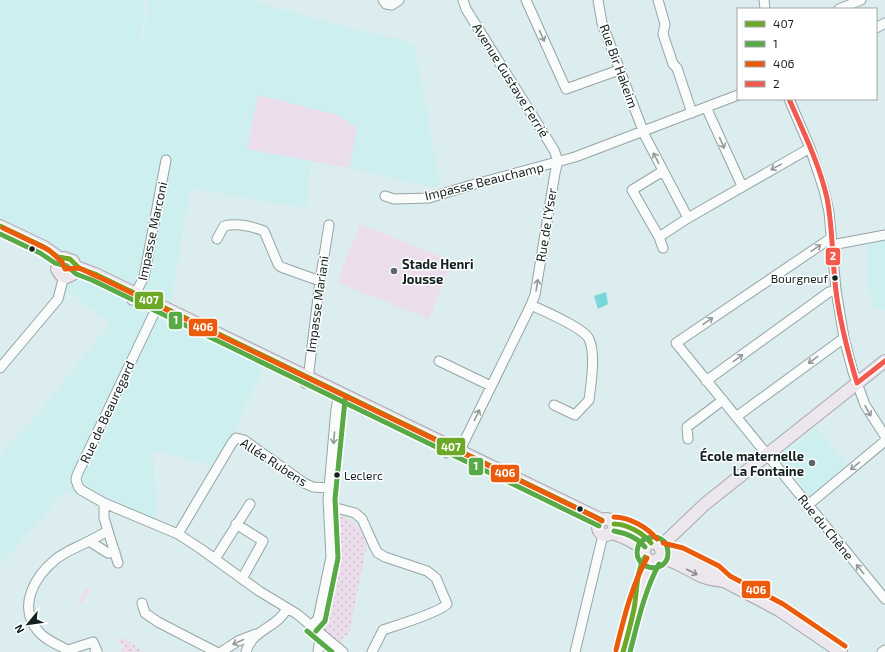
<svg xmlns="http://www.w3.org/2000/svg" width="885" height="652" font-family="'Exo 2',sans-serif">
<defs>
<pattern id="park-dots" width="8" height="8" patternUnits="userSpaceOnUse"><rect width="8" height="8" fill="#ecdded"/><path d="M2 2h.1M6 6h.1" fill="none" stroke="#cabdcb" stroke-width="1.8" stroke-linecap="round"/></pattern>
</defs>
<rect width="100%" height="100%" fill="#dbedee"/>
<path fill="#ceeff0" d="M0,0H144L139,71L148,0H249L357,30L391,38H402L415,48L440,185L432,187L349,168L312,161L305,208L190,188L170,310L270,355L216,467L153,450L156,525L66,490L0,565V454L36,417L110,324L64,288L67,268L0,236Z
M885,240V310L874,309L868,283V244Z
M817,428L848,466L811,496L791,472L788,474L774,458L789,446L792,448Z"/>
<path fill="url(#park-dots)" d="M336,516L345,517L356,524L367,545L348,637L345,635L341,644L321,628L320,625L336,554L334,518Z
M121,637L145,652H121L124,646L118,642Z"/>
<path fill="#ecdded" d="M258,95L337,115L357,128L349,168L247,149Z
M360,224L452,261L429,319L337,282Z
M87,588L90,590L81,604L77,602Z"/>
<path fill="#78d7da" d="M606,292L608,304L598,309L594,296Z"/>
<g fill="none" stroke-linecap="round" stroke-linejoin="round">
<g stroke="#96a4a5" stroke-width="11">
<path id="minor" d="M383,0L386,4L392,5L399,0
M463,0L466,9L554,150L558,161
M526,0L566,89L619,70
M598,0L602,23L645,136L688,218
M658,0L665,24L663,34L673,64L677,68L692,113
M764,0L765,9
M839,9L861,0
M876,28L885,23
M789,99L810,148L824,190L829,212L836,290L844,338L853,372L865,405L885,436
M706,107L742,186
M385,196L394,199L429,198L468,186L575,157L738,95
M659,237L688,218L810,148
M831,238L676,343L885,599
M217,239L224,226C237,223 251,226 264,231L278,264L281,267L320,281
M832,245L885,235
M663,248L659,237L632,190L663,171
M132,300L144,277L166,160
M158,305L77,475L76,480L78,486L81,490L104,503L178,534L201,549L259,591L297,614L343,652
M531,305C544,311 584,328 589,339C596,354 591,383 589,400L575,415L554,405
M439,361L491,386
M0,368L58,299L64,276
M706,381L829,292L836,290
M305,383L309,371L320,281L329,225
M736,417L844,338
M688,439L687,427L723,400
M447,453L460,450L531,305L535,295L555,173L558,161
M104,503V518L118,563
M808,505L885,441
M329,506L355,513L362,519L375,548L378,553L385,557L427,571L436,578L447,604C441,612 395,626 383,630L372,652
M236,524L263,541L242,579
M108,531L89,541L108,553L115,552
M178,534L232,443L236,438L244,440L304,483L313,487L329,488
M215,559L250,504
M142,603L145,613L158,622L216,652
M311,626L318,619L331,557L328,499L336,409L338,399L346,396
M68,650L93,642L97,651L95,652
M72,652C61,646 46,641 38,631C17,606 35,576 56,559C66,551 78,547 89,541
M221,652L238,641L256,634
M246,652C252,629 278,628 287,608
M318,652L319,645L324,638
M575,652L603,535
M882,652L885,650"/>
</g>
<g stroke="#aba7b1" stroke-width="14">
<path id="major" d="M0,226L44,247L58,257L73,261L76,269L73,274L67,277L61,275L57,269L60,261L65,258
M75,266L79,268L95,274L602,520
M598 527a8 8 0 1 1 16 0a8 8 0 1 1-16 0Z
M614,524H617C629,528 644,532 651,543
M612,533C625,537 634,541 644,550
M644 552a9 9 0 1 1 18 0a9 9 0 1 1-18 0Z
M660,547L705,504L885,361
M661,550L681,555L715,572L726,582L779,610L841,652
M659,558C674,559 688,570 701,576C708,579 716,580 723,581
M623,652L634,608L644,577L653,561"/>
</g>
<use href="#minor" stroke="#fafcfc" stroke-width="9"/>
<use href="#major" stroke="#ece7ec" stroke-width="12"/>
<g stroke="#fff" stroke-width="8">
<path id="bus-1" d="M0,226L44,247L58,257L70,259L79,268L95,274L602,520
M614,524C627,524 643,533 651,543
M623,652C627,638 631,623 634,609C637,593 636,571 645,557"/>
</g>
<g stroke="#fff" stroke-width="8">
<path id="bus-2" d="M0,234L40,253L55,263L67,266L76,274L92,280L599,526
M614,531C625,533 638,538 645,547
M639,544C628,570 668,577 668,553C668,548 666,542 661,539C655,535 649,537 643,540
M307,631L332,652
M316,631L325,621L338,558L335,499L345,400
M630,652C638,622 644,592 659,564"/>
</g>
<g stroke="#fff" stroke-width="8">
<path id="bus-3" d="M3,228L49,250L62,262L65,269L79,268L107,281L595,517L602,521
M614,517C629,517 647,527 657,539
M663,543L683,548L719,566L730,576L783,604L845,646
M616,650C624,618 631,587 647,558"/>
</g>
<g stroke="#fff" stroke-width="8">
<path id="bus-4" d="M789,99C803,131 819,163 827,198C833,229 832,260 836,291C840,323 848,353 857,383L885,361"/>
</g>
<use href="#bus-1" stroke="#6ca929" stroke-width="5"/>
<use href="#bus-2" stroke="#57aa46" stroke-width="5"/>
<use href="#bus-3" stroke="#ea5b0c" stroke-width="5"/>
<use href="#bus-4" stroke="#f2594f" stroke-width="5"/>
</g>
<defs><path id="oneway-shaft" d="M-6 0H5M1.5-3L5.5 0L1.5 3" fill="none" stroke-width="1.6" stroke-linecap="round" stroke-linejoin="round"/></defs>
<g stroke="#929999">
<use href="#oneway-shaft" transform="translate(542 36) rotate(65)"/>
<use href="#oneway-shaft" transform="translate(722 143) rotate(66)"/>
<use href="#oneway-shaft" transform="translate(656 158) rotate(-117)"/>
<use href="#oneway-shaft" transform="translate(776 167) rotate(151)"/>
<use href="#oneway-shaft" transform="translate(816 248) rotate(-34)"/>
<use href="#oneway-shaft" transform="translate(537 285) rotate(-81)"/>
<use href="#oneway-shaft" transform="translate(708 321) rotate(-35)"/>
<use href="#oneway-shaft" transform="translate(738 358) rotate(-36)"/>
<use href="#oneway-shaft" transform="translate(813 360) rotate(143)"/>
<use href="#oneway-shaft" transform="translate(868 411) rotate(61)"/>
<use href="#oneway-shaft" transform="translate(477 415) rotate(-64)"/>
<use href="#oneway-shaft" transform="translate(334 438) rotate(95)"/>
<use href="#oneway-shaft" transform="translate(855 466) rotate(140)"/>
<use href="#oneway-shaft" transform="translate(860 569) rotate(-129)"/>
<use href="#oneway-shaft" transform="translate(238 642) rotate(155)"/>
</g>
<use stroke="#8b8e91" href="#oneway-shaft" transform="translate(692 572) rotate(27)"/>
<g fill="#142121" stroke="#fff" stroke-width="1.5">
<circle cx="32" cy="249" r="3.5"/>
<circle cx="835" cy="278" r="3.5"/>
<circle cx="337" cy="475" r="3.5"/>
<circle cx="580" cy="509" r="3.5"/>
</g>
<g fill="#5a6869" stroke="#fff" stroke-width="1.5">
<circle cx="394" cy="271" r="4"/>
<circle cx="812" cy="463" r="4"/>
</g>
<g text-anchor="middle" stroke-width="3" stroke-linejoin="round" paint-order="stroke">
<g font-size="12" fill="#142121" stroke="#fff" text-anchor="end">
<text x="828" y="283">Bourgneuf</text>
<text x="344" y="480" text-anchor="start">Leclerc</text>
</g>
<g font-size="13" fill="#142121" stroke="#fff">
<text transform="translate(619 66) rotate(70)" y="5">Rue Bir Hakeim</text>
<text transform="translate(511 80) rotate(58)" y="5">Avenue Gustave Ferrié</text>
<text transform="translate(484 181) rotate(-14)" y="5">Impasse Beauchamp</text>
<text transform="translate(546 225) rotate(-81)" y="5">Rue de l’Yser</text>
<text transform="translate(152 231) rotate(-78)" y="5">Impasse Marconi</text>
<text transform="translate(317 304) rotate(-82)" y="5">Impasse Mariani</text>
<text transform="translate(107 412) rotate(-65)" y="5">Rue de Beauregard</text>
<text transform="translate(274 462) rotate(33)" y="5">Allée Rubens</text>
<text transform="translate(826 527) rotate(51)" y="5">Rue du Chêne</text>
</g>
<g font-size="13" font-weight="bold" fill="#142121" stroke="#fff" text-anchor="start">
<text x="402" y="269">Stade Henri<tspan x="402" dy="15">Jousse</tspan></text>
<text x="804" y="461" text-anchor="end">École maternelle<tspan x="804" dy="15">La Fontaine</tspan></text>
</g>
</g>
<g stroke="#fff" stroke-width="1.5">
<rect x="825" y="247" width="16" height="19" rx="4" fill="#f2594f"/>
<rect x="134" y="291" width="30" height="19" rx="4" fill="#6ca929"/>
<rect x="168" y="311" width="15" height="19" rx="4" fill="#57aa46"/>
<rect x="188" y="318" width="30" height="19" rx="4" fill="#ea5b0c"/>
<rect x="436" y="437" width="30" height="19" rx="4" fill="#6ca929"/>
<rect x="468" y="457" width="16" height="19" rx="4" fill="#57aa46"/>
<rect x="490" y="464" width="30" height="19" rx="4" fill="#ea5b0c"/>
<rect x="741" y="580" width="30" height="19" rx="4" fill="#ea5b0c"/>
</g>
<g font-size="11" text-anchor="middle" font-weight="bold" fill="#fff">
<text x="833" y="260">2</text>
<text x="149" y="304">407</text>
<text x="176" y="324">1</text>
<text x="203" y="331">406</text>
<text x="451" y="451">407</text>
<text x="476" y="470">1</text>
<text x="505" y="477">406</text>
<text x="756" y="594">406</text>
</g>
<rect x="737" y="8" width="140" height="92" fill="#ffffff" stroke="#a1a6a6"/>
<rect x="745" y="21" width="20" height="6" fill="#6ca929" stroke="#a1a6a6"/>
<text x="773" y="28" font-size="12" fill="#142121">407</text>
<rect x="745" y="41" width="20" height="6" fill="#57aa46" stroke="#a1a6a6"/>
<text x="773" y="48" font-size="12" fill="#142121">1</text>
<rect x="745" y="61" width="20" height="6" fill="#ea5b0c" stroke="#a1a6a6"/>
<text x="773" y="68" font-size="12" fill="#142121">406</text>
<rect x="745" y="81" width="20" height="6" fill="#f2594f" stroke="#a1a6a6"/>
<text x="773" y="88" font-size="12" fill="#142121">2</text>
<g transform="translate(28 624) rotate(241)" stroke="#ffffff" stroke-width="3" paint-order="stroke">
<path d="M0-3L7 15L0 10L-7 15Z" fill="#142121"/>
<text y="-6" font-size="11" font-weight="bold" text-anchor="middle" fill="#142121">N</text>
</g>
</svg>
